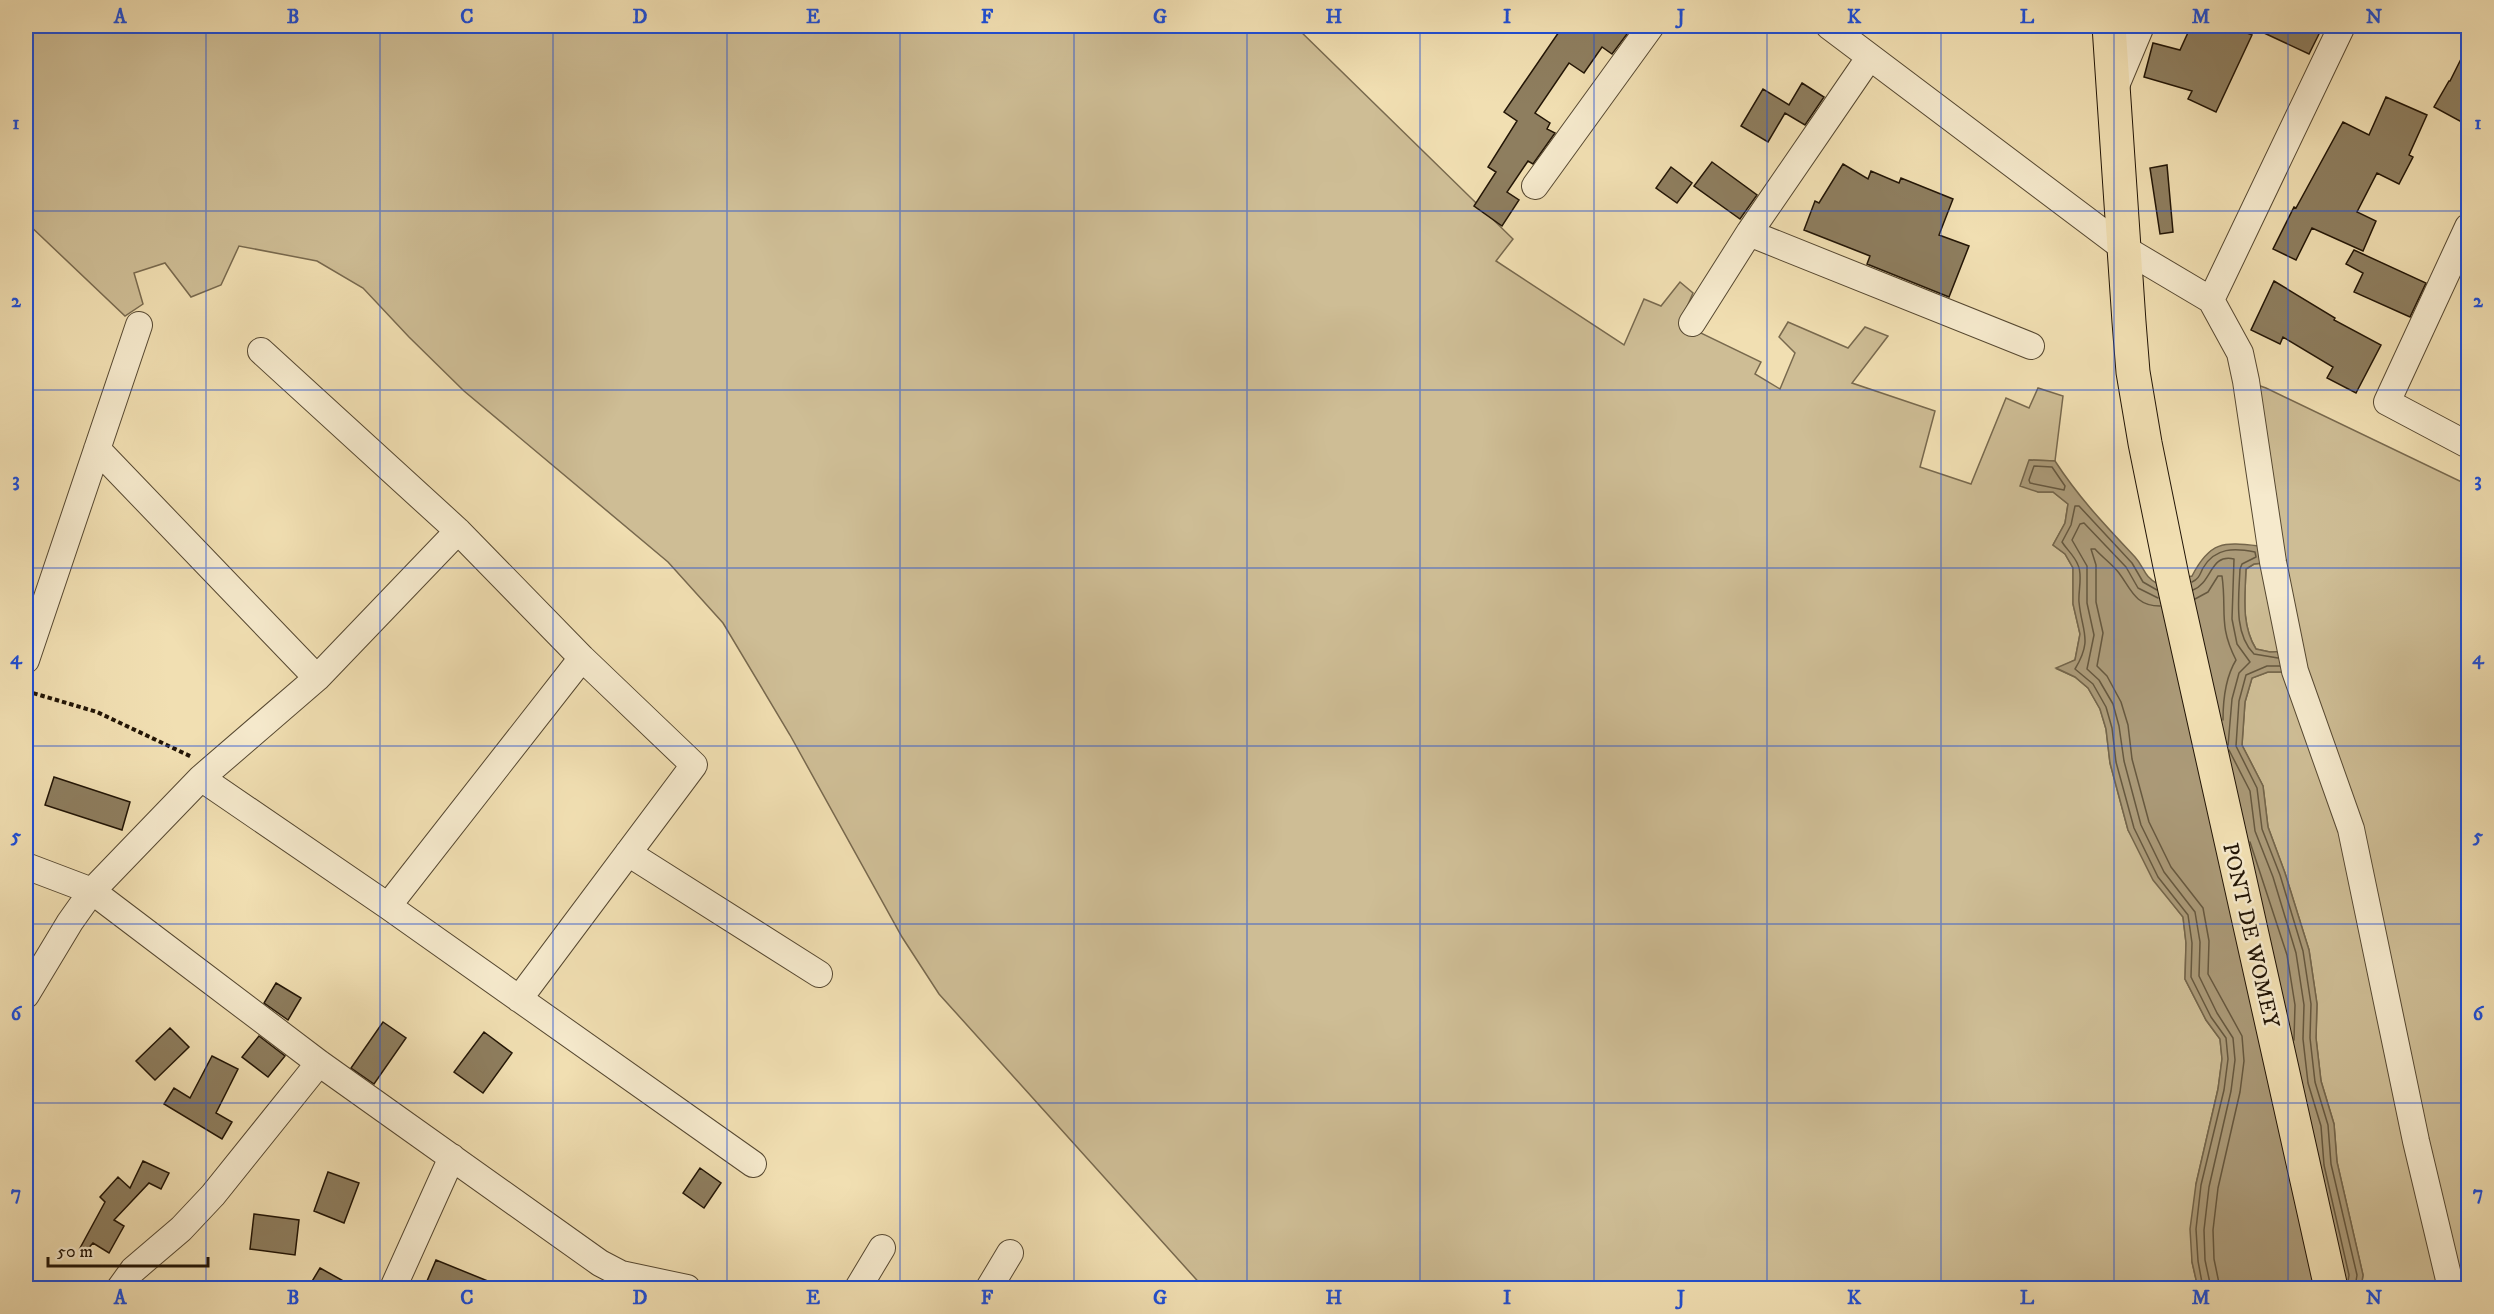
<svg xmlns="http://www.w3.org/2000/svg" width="2494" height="1314" font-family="'IM FELL DW Pica',serif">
<rect width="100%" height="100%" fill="#f1dfb2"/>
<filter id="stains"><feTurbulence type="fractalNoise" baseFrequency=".00333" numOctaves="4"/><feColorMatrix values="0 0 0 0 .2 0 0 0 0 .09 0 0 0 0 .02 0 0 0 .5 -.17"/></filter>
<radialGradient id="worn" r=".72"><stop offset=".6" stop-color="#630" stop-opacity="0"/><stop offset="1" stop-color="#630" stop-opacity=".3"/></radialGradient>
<path fill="#cebd95" stroke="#78694e" stroke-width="1.5" d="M26,26H1295L1513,239L1496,261L1624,345L1644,299L1661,306L1680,282L1693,293L1680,323L1761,362L1755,374L1780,389L1795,353L1779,337L1788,322L1848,348L1865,327L1888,336L1852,383L1935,411L1920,467L1971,484L2006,398L2029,408L2038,388L2063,396L2055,461L2030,460L2038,492H2053L2068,504L2065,523L2053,545L2065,554L2073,568V604L2080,634L2075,660L2057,669L2075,677L2088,688L2100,709L2106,729L2110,763L2128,830L2169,899L2183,917L2186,943L2185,979L2206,1020L2220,1039L2222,1059L2218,1089L2196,1184L2192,1262L2198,1288H1204L939,994L902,937L790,735L723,623L668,562L464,391L409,337L363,288L317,261L239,246L221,285L191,297L165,263L134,273L143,304L125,316L26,222Z
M2246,381L2266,388L2468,485V1288H2361L2363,1275L2337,1162L2334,1124L2321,1081L2316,1038L2317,1004L2309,950L2285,873L2268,827L2263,786L2242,745L2245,702L2252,678L2268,672H2286L2291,652H2270L2256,649C2241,625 2245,596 2246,569L2254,564L2273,562Z"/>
<path fill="#ab9a78" stroke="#74654a" stroke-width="1.5" d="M2029,460L2055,461C2079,498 2105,525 2135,557C2145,568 2143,576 2158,584L2192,576C2210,541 2223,542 2259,546L2273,562L2254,564L2246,569C2245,596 2241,625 2256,649L2270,652L2291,651L2286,672H2268L2252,678L2245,702L2242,745L2263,786L2268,827L2285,873L2309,950L2317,1004L2316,1038L2321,1081L2334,1124L2337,1162L2363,1275L2361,1288H2198L2192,1262L2190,1229L2196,1184L2218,1089L2222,1059L2220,1039L2206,1020L2185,979L2186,943L2183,917L2153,880L2128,830L2110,763L2106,729L2100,709L2088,688L2075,677L2056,668L2075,660L2080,634L2073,604V568L2065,554L2053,545L2065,523L2068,504L2053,492H2038L2020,486Z"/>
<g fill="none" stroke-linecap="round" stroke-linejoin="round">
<path stroke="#66583f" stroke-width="1.5" d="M2034,466L2052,467L2065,486L2064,490L2030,483L2029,480Z
M2192,582C2199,579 2200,574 2203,568C2215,547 2235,548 2255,552L2256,557L2242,564L2240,569C2239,596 2233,633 2254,654L2278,658
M2157,590L2143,582L2132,563L2079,506H2075L2071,525L2062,542C2067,550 2074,555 2078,565C2083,575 2078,591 2079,602C2082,633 2093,639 2075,669L2093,684L2106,707L2112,728L2116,762L2134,828L2158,877L2188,915L2192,943L2191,977L2211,1017L2226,1038L2228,1059L2224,1090L2201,1185L2196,1229L2198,1261L2203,1288
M2193,590C2212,583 2210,553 2234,559L2232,619L2237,644L2250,662L2239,673L2232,699L2228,746
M2158,598L2138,588L2126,567L2084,523L2080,524L2072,540L2087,566V603L2094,635L2087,669L2099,680L2113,704L2119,726L2124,761L2141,825L2164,872L2195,912L2200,942L2199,976L2217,1013L2233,1038L2235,1060L2231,1091L2209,1187L2204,1230L2205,1260L2211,1288
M2195,599L2208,592L2218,576H2222C2227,611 2218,625 2236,660C2225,678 2223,699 2223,720
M2160,606C2135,606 2131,589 2119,573C2112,564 2102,557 2095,549H2091L2096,565V602L2103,633L2097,666L2107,676L2121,702L2128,725L2132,759L2149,822L2171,867L2203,908L2209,941L2208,974L2242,1036L2244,1061L2240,1092L2218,1188L2213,1230L2214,1259L2220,1288
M2280,666H2267L2246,675L2239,701L2236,746L2257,788L2262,829L2280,875L2303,951L2311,1004L2310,1038L2315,1082L2328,1125L2331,1164L2357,1275L2355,1288
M2229,750L2250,791L2255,831L2273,877L2296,953L2304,1005L2303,1039L2308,1083L2321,1126L2324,1165L2349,1275L2348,1282
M2250,842L2287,955L2295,1005L2294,1040"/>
</g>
<path fill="#8e7e5f" stroke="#221506" stroke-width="1.5" d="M1563,26H1633L1612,54L1602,47L1584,73L1569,63L1535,113L1550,123L1547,129L1555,133L1533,164L1528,161L1507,192L1519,200L1502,226L1474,206L1496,172L1488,167L1517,121L1504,112Z
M2191,26H2230L2252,35L2216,112L2188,99L2192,91L2144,77L2153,43L2180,50Z
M2249,26H2306L2320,32L2309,54Z
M2469,43V126L2434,107L2449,81H2450Z
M1802,83L1824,97L1805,125L1785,113L1768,142L1741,126L1763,89L1789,105Z
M2386,97L2427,115L2409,155L2413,157L2399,184L2377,173L2357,212L2376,221L2363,251L2312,228L2296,260L2273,249L2294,207L2296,208L2343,122L2369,135Z
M1712,162L1757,195L1740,219L1694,186Z
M1843,164L1868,179L1871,171L1899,183L1901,178L1953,199L1939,235L1969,246L1949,297L1867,264L1870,256L1804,230L1815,201L1819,203Z
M2167,165L2173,232L2160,234L2150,168Z
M1671,167L1692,183L1677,203L1656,188Z
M2354,250L2426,283L2410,317L2354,292L2363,273L2346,264Z
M2274,281L2335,318L2334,320L2381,345L2356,393L2327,378L2333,367L2283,337L2280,344L2251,330Z
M54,777L130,802L122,830L45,805Z
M276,983L301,998L288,1020L264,1003Z
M383,1022L406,1038L374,1084L351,1068Z
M170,1028L189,1047L155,1080L136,1061Z
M484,1032L512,1053L483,1093L454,1072Z
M259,1036L285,1056L268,1077L242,1057Z
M212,1056L238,1069L216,1113L232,1122L222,1139L164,1104L174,1088L190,1098Z
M143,1161L169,1173L161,1189L149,1183L114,1220L124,1226L109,1253L93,1243L84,1253L79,1250L105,1202L100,1197L118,1177L130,1188Z
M700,1168L721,1183L704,1208L683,1193Z
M328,1172L359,1183L344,1223L314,1211Z
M254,1214L299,1220L295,1255L250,1249Z
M436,1260L505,1288H424Z
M320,1268L356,1288H308Z"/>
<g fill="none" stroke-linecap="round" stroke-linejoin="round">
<g stroke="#564831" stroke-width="28">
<path id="minor" d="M1829,26L2125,249L2211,300L2240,353L2246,381L2273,562L2295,671L2351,829L2416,1141L2451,1288
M2115,88L2141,26
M1535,186L1651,26
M2468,227L2387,402L2468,445
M1749,233L2031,346
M2211,300L2342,26
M1692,323L1749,233L1869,58
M261,351L458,531L582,658L694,765L519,999
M97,449L317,678
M26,660L139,325
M201,778L388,906L753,1164
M628,853L819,974
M26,866L92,891L319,1063L600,1263L621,1274L687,1288
M388,906L582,658
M26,995L70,922L92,891L201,778L317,678L458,531
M120,1288L133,1270L181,1229L213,1195L319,1063
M393,1288L452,1157
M858,1288L882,1248
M989,1288L1010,1253"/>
</g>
<g stroke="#221506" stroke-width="35">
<path id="major" d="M2109,26L2129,322L2133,372L2145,443L2173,581L2331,1288"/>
</g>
<path stroke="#221506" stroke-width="4" stroke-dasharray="4.5 3" stroke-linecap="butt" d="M26,691L97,712L192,757"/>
<use href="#minor" stroke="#f6eacd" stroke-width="26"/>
<use href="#major" stroke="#f1dfb2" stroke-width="33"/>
</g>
<path fill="none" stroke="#1d4ed8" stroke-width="1.5" stroke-opacity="0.55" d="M206,26V1288M380,26V1288M553,26V1288M727,26V1288M900,26V1288M1074,26V1288M1247,26V1288M1420,26V1288M1594,26V1288M1767,26V1288M1941,26V1288M2114,26V1288M2288,26V1288M26,211H2468M26,390H2468M26,568H2468M26,746H2468M26,924H2468M26,1103H2468"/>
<g text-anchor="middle" stroke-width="5" stroke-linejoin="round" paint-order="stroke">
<g font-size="22" fill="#221506" stroke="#f6eacd">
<text transform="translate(2252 935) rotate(77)" y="8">PONT DE WOMEY</text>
</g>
</g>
<rect width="2494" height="1314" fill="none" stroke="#f1dfb2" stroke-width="66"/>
<path d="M48 1257v9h160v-9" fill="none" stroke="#221506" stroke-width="3"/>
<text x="57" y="1257" font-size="18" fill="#221506" stroke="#f6eacd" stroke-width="4.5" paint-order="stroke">50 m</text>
<rect x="33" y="33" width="2428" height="1248" fill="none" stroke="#1d4ed8" stroke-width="2"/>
<g font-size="20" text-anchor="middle" font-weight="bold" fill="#1d4ed8">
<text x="120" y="23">A</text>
<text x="293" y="23">B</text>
<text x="467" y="23">C</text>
<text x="640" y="23">D</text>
<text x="813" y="23">E</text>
<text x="987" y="23">F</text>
<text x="1160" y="23">G</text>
<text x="1334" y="23">H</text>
<text x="1507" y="23">I</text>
<text x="1681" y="23">J</text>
<text x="1854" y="23">K</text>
<text x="2027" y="23">L</text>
<text x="2201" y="23">M</text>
<text x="2374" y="23">N</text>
<text x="16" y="129">1</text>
<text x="2478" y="129">1</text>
<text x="16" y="307">2</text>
<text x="2478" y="307">2</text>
<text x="16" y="486">3</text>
<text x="2478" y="486">3</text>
<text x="16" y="664">4</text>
<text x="2478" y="664">4</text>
<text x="16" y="842">5</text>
<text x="2478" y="842">5</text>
<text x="16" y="1020">6</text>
<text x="2478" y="1020">6</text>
<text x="16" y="1199">7</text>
<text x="2478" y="1199">7</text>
<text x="120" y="1304">A</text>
<text x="293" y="1304">B</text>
<text x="467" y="1304">C</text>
<text x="640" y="1304">D</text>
<text x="813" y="1304">E</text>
<text x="987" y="1304">F</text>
<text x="1160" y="1304">G</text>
<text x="1334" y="1304">H</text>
<text x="1507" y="1304">I</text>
<text x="1681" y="1304">J</text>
<text x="1854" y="1304">K</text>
<text x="2027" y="1304">L</text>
<text x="2201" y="1304">M</text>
<text x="2374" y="1304">N</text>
</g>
<rect width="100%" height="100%" filter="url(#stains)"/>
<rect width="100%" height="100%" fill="url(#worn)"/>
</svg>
